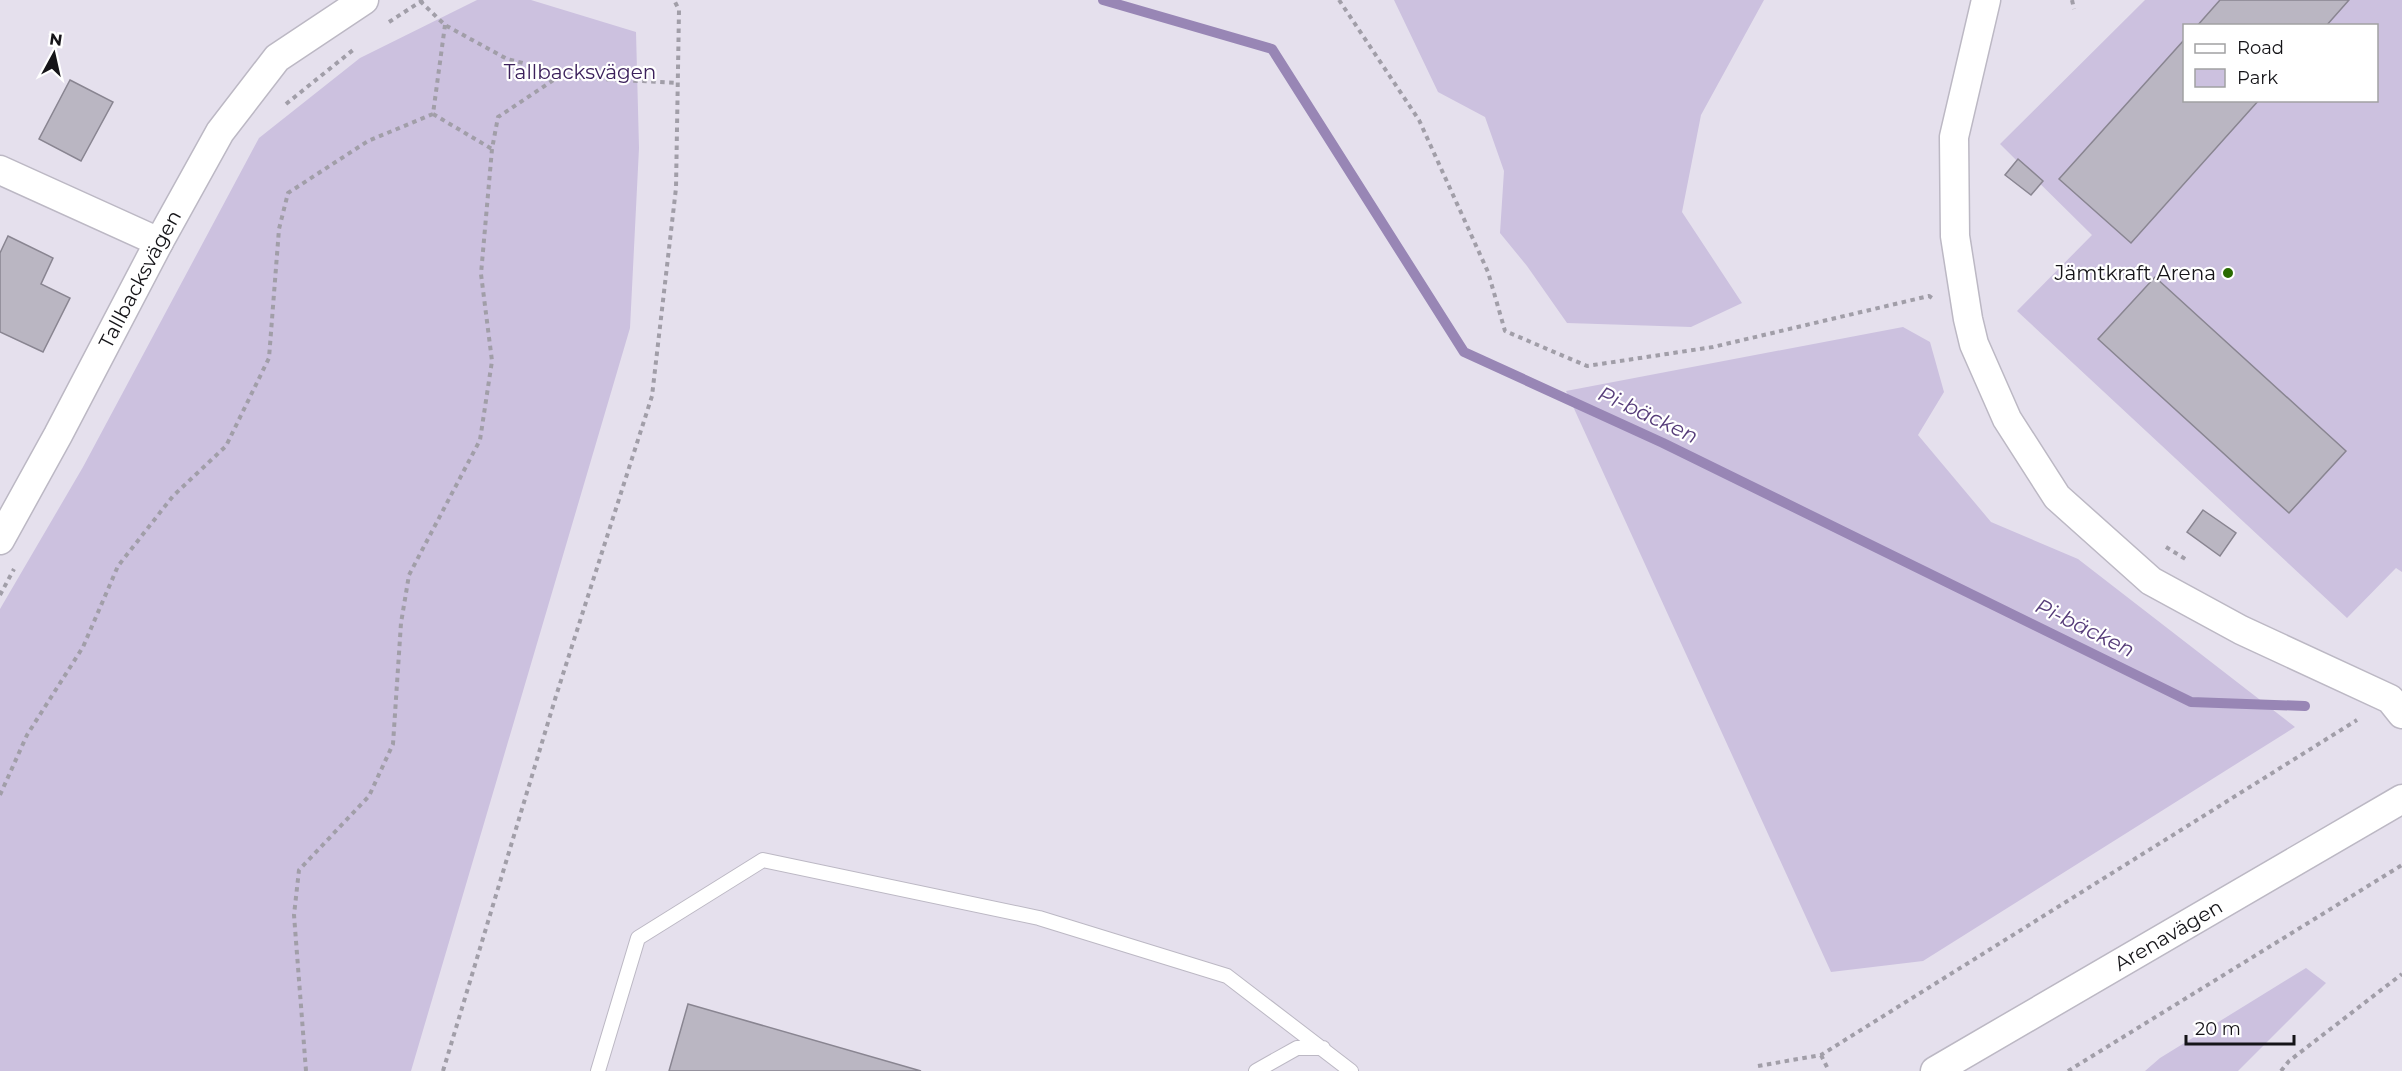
<svg xmlns="http://www.w3.org/2000/svg" width="2402" height="1071" font-family="Montserrat,sans-serif">
<rect width="100%" height="100%" fill="#e5e0ed"/>
<path fill="#ccc1df" fill-rule="evenodd" d="M477,0H531L636,32L639,148L630,328L411,1071H0V609L83,467L259,138L360,58Z
M1394,0H1764L1701,115L1682,212L1742,303L1691,327L1567,323L1527,266L1500,233L1504,171L1485,117L1438,92Z
M2145,0H2402V572L2396,568L2347,618L2017,311L2092,235L2000,144ZM2184,26H2376V100H2184Z
M1903,327L1930,342L1944,392L1918,435L1991,522L2078,559L2295,727L1923,961L1831,972L1566,391Z
M2306,968L2326,983L2238,1071H2145L2160,1058Z"/>
<g fill="none" stroke-linecap="round" stroke-linejoin="round">
<path stroke="#9886b5" stroke-width="10" d="M1103,0L1272,49L1464,352L1663,443L2191,702L2305,706"/>
</g>
<path fill="#bab6c2" stroke="#898591" stroke-width="1.5" d="M2220,0H2349L2326,26H2197Z
M2184,40V100H2259L2131,243L2059,179Z
M70,80L113,102L81,161L39,139Z
M2018,159L2043,181L2031,195L2005,175Z
M8,236L53,258L41,284L70,298L43,352L0,332V253Z
M2155,277L2346,451L2289,513L2098,339Z
M2203,510L2236,533L2220,556L2187,532Z
M688,1004L921,1071H669Z"/>
<g fill="none" stroke-linecap="round" stroke-linejoin="round">
<g stroke="#bcb8c4" stroke-width="16">
<path id="lane" d="M598,1071L638,938L763,860L1039,918L1227,976L1351,1071
M1256,1071L1297,1048H1323"/>
</g>
<g stroke="#bcb8c4" stroke-width="31">
<g id="street">
<path d="M1986,0L1954,137L1955,236L1968,319L1974,344L2007,419L2057,497L2151,581L2241,630L2390,699L2402,714"/>
<path d="M0,170L159,242"/>
<path id="s1" d="M0,540L58,435L159,242L220,132L277,58L364,0"/>
<path id="s2" d="M1935,1071L2402,799"/>
</g>
</g>
<path stroke="#a19ea8" stroke-width="4" stroke-dasharray="4.5 4.5" stroke-linecap="butt" d="M1339,0L1419,120L1488,272L1505,331L1587,366L1713,347L1929,296L1932,298
M2072,0L2074,9
M420,1L445,25L507,59L583,78L678,83
M389,22L423,0
M286,104L353,50
M433,114L492,149
M2166,547L2187,560
M0,595L14,569
M0,795L27,735L83,647L118,566L173,496L226,446L269,358L279,229L288,193L368,141L433,114L445,25
M1821,1055L1829,1071
M1758,1066L1821,1055L2357,720
M306,1071L294,915L299,870L369,796L393,744L401,623L409,575L480,440L492,361L481,274L492,149L498,117L564,73
M443,1071L556,696L652,396L676,188L679,10L674,0
M2068,1071L2402,865
M2281,1071L2289,1061L2402,974"/>
<use href="#lane" stroke="#fff" stroke-width="14"/>
<use href="#street" stroke="#fff" stroke-width="28"/>
</g>
<circle fill="#296a00" stroke="#fff" stroke-width="2" cx="2228" cy="273" r="6"/>
<g text-anchor="middle" stroke-width="4.5" stroke-linejoin="round" paint-order="stroke">
<g font-size="20" fill="#3c215c" stroke="#fff">
<text x="580" y="79">Tallbacksvägen</text>
</g>
<g font-size="20" fill="#151418" stroke="#fff" text-anchor="end">
<text x="2216" y="280">Jämtkraft Arena</text>
</g>
<g font-size="20" fill="#151418" stroke="#fff">
<text dy="7" stroke="none"><textPath href="#s1" startOffset="296">Tallbacksvägen</textPath></text>
<text dy="7" stroke="none"><textPath href="#s2" startOffset="270">Arenavägen</textPath></text>
</g>
<g font-size="21" font-style="italic" fill="#563c79" stroke="#fff">
<text transform="translate(1648 415) rotate(25)" y="7">Pi-bäcken</text>
<text transform="translate(2085 628) rotate(26)" y="7">Pi-bäcken</text>
</g>
</g>
<rect x="2183" y="24" width="195" height="78" fill="#ffffff" stroke="#a1a1a3" stroke-width="1.5"/>
<rect x="2195" y="44" width="30" height="9" fill="#ffffff" stroke="#a1a1a3" stroke-width="1.5"/>
<text x="2237" y="54" font-size="18" fill="#151418">Road</text>
<rect x="2195" y="69" width="30" height="18" fill="#ccc1df" stroke="#a1a1a3" stroke-width="1.5"/>
<text x="2237" y="84" font-size="18" fill="#151418">Park</text>
<g transform="translate(54 54) rotate(8)" stroke="#ffffff" stroke-width="4.5" paint-order="stroke">
<path d="M0-4.5L10 22L0 15L-10 22Z" fill="#151418"/>
<text y="-9" font-size="16" font-weight="bold" text-anchor="middle" fill="#151418">N</text>
</g>
<path d="M2186 1035v9h108v-9" fill="none" stroke="#151418" stroke-width="3"/>
<text x="2195" y="1035" font-size="18" fill="#151418" stroke="#ffffff" stroke-width="4.5" paint-order="stroke">20 m</text>
</svg>
